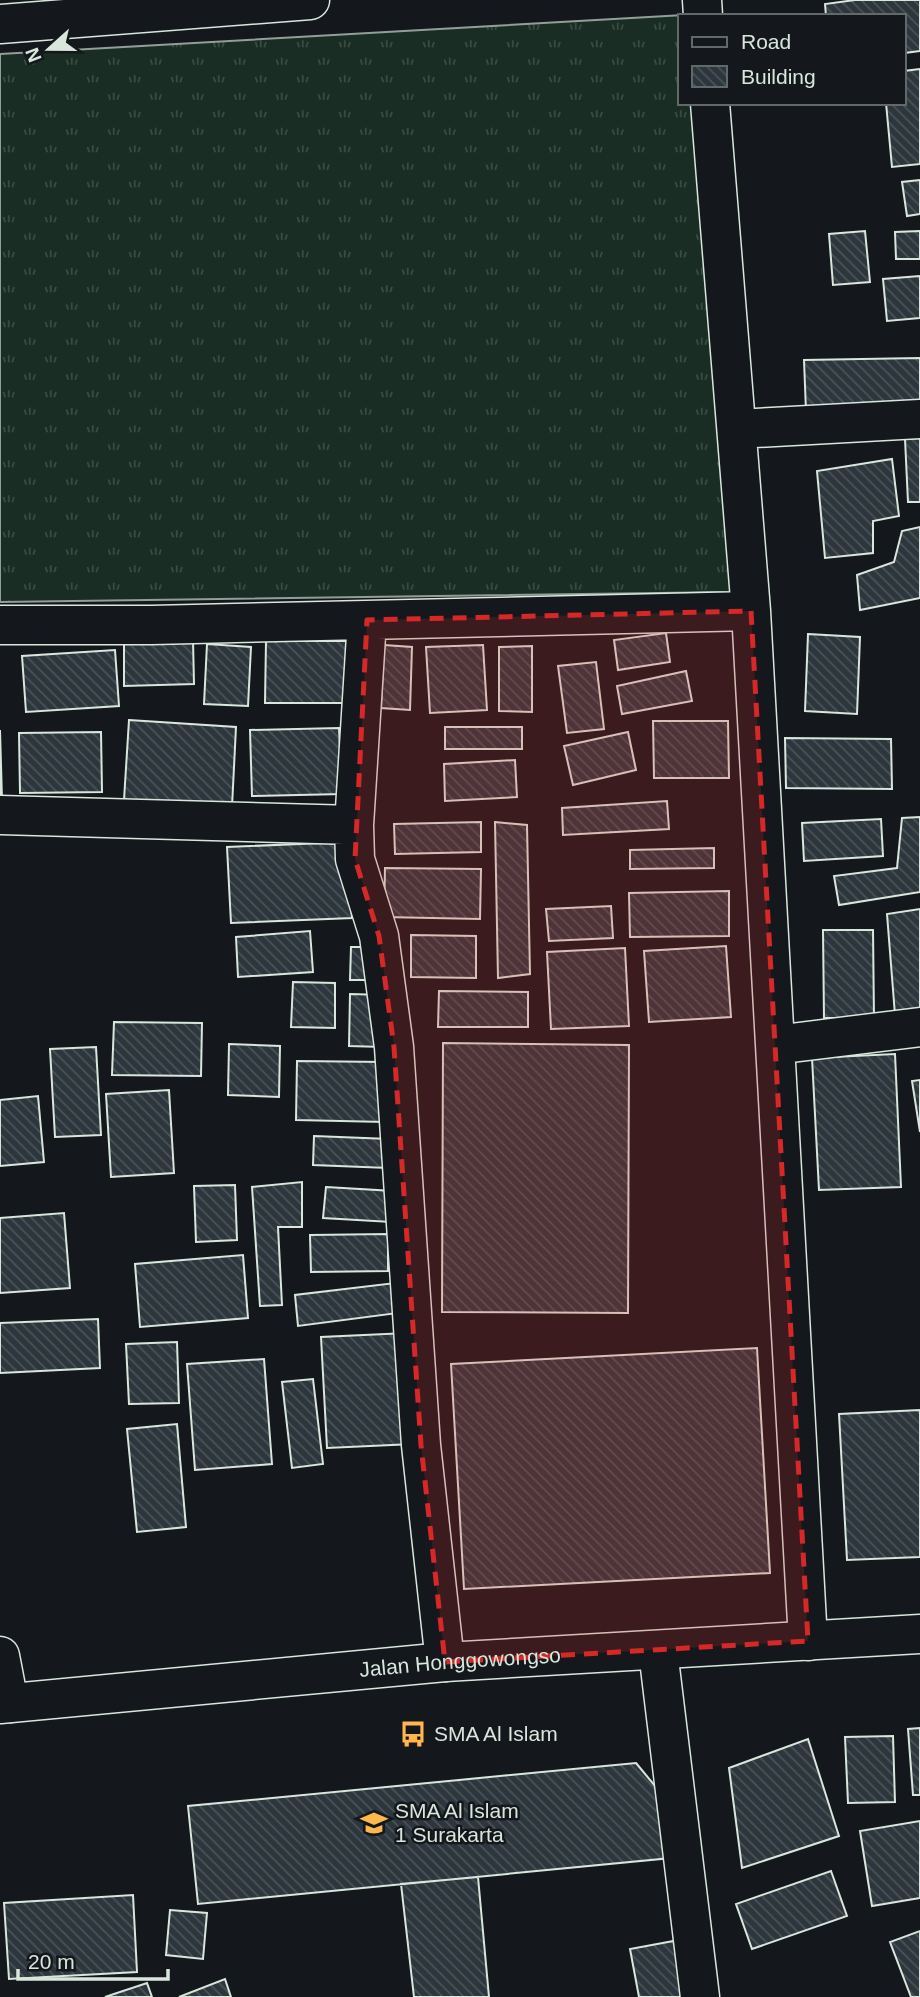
<svg xmlns="http://www.w3.org/2000/svg" width="920" height="1997" font-family="Arial,sans-serif">
<defs>
<pattern id="grass-tufts" width="24" height="20" patternUnits="userSpaceOnUse" patternTransform="scale(1.75)"><rect width="24" height="20" fill="#1a2d24"/><path d="M3 7l-1-3M5 7V3M7 7l1-3M15 17l-1-3M17 17v-4M19 17l1-3" fill="none" stroke="#3b4b43"/></pattern>
<pattern id="building-back-hatch" width="6" height="6" patternUnits="userSpaceOnUse" patternTransform="scale(1.75)"><rect width="6" height="6" fill="#2c363c"/><path d="M-1 5l2 2M0 0l6 6M5-1l2 2" fill="none" stroke="#4a5358"/></pattern>
</defs>
<rect width="100%" height="100%" fill="#14181c"/>
<path fill="url(#grass-tufts)" stroke="#939e99" stroke-width="2" d="M684,15L680,16V103H692L731,592L0,602V54Z"/>
<path fill="url(#building-back-hatch)" stroke="#d8e6dc" stroke-width="2" d="M855,0H920V51L904,53V16H826L825,4Z
M920,69V164L892,167L886,103H904V71Z
M920,180V214L907,216L902,182Z
M865,231L870,282L833,285L829,234Z
M920,231V259H896L895,232Z
M920,276V318L887,321L883,279Z
M920,358V408L806,411L804,360Z
M920,438V502H908L905,439Z
M892,459L899,516L873,521V553L825,558L817,471Z
M920,527V598L860,610L857,575L894,562L902,531Z
M666,633L670,662L618,670L614,640Z
M808,634L860,637L857,714L805,711Z
M193,640L194,684L124,686V642Z
M266,641H357V703H265Z
M207,644L251,647L248,706L204,704Z
M384,645L412,647L410,710L381,708Z
M483,645L487,710L430,713L426,647Z
M532,646V712L499,711V647Z
M115,650L119,706L26,712L22,656Z
M596,662L604,729L567,733L558,666Z
M686,671L692,701L622,714L617,686Z
M129,720L236,727L232,807L124,800Z
M653,721H728L729,778H654Z
M445,727H522V749H445Z
M339,728L342,794L252,796L250,730Z
M0,730L2,800H0Z
M101,732L102,792L20,793L19,733Z
M628,732L636,770L573,785L564,746Z
M785,738L891,739L892,789L786,788Z
M515,760L517,797L445,801L444,764Z
M667,801L669,829L563,835L562,808Z
M920,817V892L839,905L834,876L897,868L902,818Z
M881,819L883,856L804,861L802,823Z
M481,822V852L395,854L394,824Z
M495,822L527,825L530,974L498,978Z
M347,842L352,918L231,923L227,847Z
M714,848V868L630,869V850Z
M385,868L481,869L480,919L384,917Z
M729,891V936L630,937L629,893Z
M611,906L613,938L549,941L546,909Z
M920,909V1013L895,1015L887,914Z
M823,930H873L874,1018H824Z
M310,931L313,972L238,977L236,937Z
M411,935L476,936V978L411,977Z
M726,946L731,1017L649,1022L644,951Z
M351,947H378V980H350Z
M625,948L629,1026L551,1029L547,952Z
M293,982L335,983V1028L291,1027Z
M439,991L528,992V1027H438Z
M350,994L385,995L383,1047L349,1046Z
M114,1022L202,1023L201,1076L112,1075Z
M443,1043L629,1045L628,1313L442,1312Z
M229,1044L280,1046L279,1097L228,1095Z
M96,1047L101,1135L55,1137L50,1049Z
M895,1054L901,1187L819,1190L812,1058Z
M297,1061L386,1062L385,1122L296,1120Z
M920,1080V1132L912,1081Z
M169,1090L174,1173L111,1177L106,1094Z
M38,1096L44,1162L0,1166V1100Z
M314,1136L389,1139L388,1168L313,1165Z
M302,1182V1227H278L282,1305L260,1306L252,1187Z
M235,1185L237,1240L196,1242L194,1186Z
M326,1187L393,1191L391,1222L323,1218Z
M64,1213L70,1288L0,1293V1218Z
M388,1234V1271L311,1272L310,1235Z
M243,1255L248,1318L140,1327L135,1264Z
M395,1283L398,1313L298,1326L295,1295Z
M98,1319L100,1368L0,1373V1323Z
M407,1333L413,1444L327,1448L321,1337Z
M177,1342L179,1403L129,1404L126,1344Z
M757,1348L770,1573L464,1589L451,1364Z
M264,1359L272,1464L195,1470L187,1364Z
M313,1379L323,1464L292,1468L282,1382Z
M920,1410V1557L847,1560L839,1414Z
M177,1424L186,1527L137,1532L127,1429Z
M920,1728V1795H913L908,1729Z
M893,1736L895,1802L848,1803L845,1737Z
M808,1739L839,1836L742,1868L729,1768Z
M636,1763L665,1798L671,1858L198,1904L188,1806Z
M920,1821V1898L872,1906L860,1831Z
M831,1871L847,1916L752,1949L736,1904Z
M478,1877L489,1997H414L401,1884Z
M133,1895L137,1972L9,1979L4,1903Z
M170,1910L207,1913L203,1959L166,1955Z
M920,1931V1997H911L890,1942Z
M679,1940L690,1997H639L630,1949Z
M225,1979L231,1997H179Z
M147,1983L152,1997H105Z"/>
<g fill="none" stroke-linecap="round" stroke-linejoin="round">
<g stroke="#d8e6dc" stroke-width="41">
<path id="minor" d="M702,0L703,16
M0,24L310,0
M710,103L751,611L808,1641
M737,429L920,419
M367,620L354,825L355,859L379,936L394,1047L421,1445L445,1662
M0,625H152L751,611
M0,815L354,825
M775,1045L920,1027
M658,1651L700,1997
M0,1656L9,1703"/>
</g>
<g stroke="#d8e6dc" stroke-width="41">
<g id="major">
<path id="s1" d="M0,1704L445,1662L920,1634"/>
</g>
</g>
<use href="#minor" stroke="#14181c" stroke-width="38"/>
<use href="#major" stroke="#14181c" stroke-width="38"/>
</g>
<path fill="#d62828" fill-opacity="0.2" stroke="#d62828" stroke-width="5" stroke-dasharray="14 9" stroke-linejoin="round" d="M751,611L808,1641L445,1662L421,1445L394,1047L379,936L355,859L367,620Z"/>
<defs>
<g id="bus-bare" transform="scale(2.1)"><path d="M-5-6H5V4H4V6H2V4H-2V6H-4V4H-5ZM-3.5-4V0h7V-4ZM-3.5 1.2v1.5H-2V1.2ZM2 1.2v1.5H3.5V1.2Z" fill="#ffb74d" stroke="#14181c" stroke-width="2.5" paint-order="stroke"/></g>
<g id="school-bare" transform="scale(2.1)"><path d="M0-5L7-2L0 1L-7-2ZM-4 1L0 2.5L4 1V4Q0 6-4 4Z" fill="#ffb74d" stroke="#14181c" stroke-width="2.5" paint-order="stroke"/></g>
</defs>
<g fill-rule="evenodd">
<use href="#bus-bare" x="413" y="1734"/>
<use href="#school-bare" x="374" y="1823"/>
</g>
<g text-anchor="middle" stroke-width="5" stroke-linejoin="round" paint-order="stroke">
<g font-size="21" fill="#d8e6dc" stroke="#14181c">
<text dy="7" stroke="none"><textPath href="#s1" startOffset="462">Jalan Honggowongso</textPath></text>
</g>
<g font-size="21" fill="#d8e6dc" stroke="#14181c" text-anchor="start">
<text x="434" y="1741">SMA Al Islam</text>
<text x="395" y="1818">SMA Al Islam<tspan x="395" dy="24">1 Surakarta</tspan></text>
</g>
</g>
<rect x="678" y="14" width="228" height="91" fill="#14181c" stroke="#626a69" stroke-width="2"/>
<rect x="692" y="37" width="35" height="10" fill="#14181c" stroke="#626a69" stroke-width="2"/>
<text x="741" y="49" font-size="21" fill="#d8e6dc">Road</text>
<rect x="692" y="66" width="35" height="21" fill="url(#building-back-hatch)" stroke="#626a69" stroke-width="2"/>
<text x="741" y="84" font-size="21" fill="#d8e6dc">Building</text>
<g transform="translate(49 49) rotate(249)" stroke="#14181c" stroke-width="5" paint-order="stroke">
<path d="M0-5L12 26L0 18L-12 26Z" fill="#d8e6dc"/>
<text y="-10" font-size="19" font-weight="bold" text-anchor="middle" fill="#d8e6dc">N</text>
</g>
<path d="M18 1969v10h150v-10" fill="none" stroke="#d8e6dc" stroke-width="3.5"/>
<text x="28" y="1969" font-size="21" fill="#d8e6dc" stroke="#14181c" stroke-width="5" paint-order="stroke">20 m</text>
</svg>
